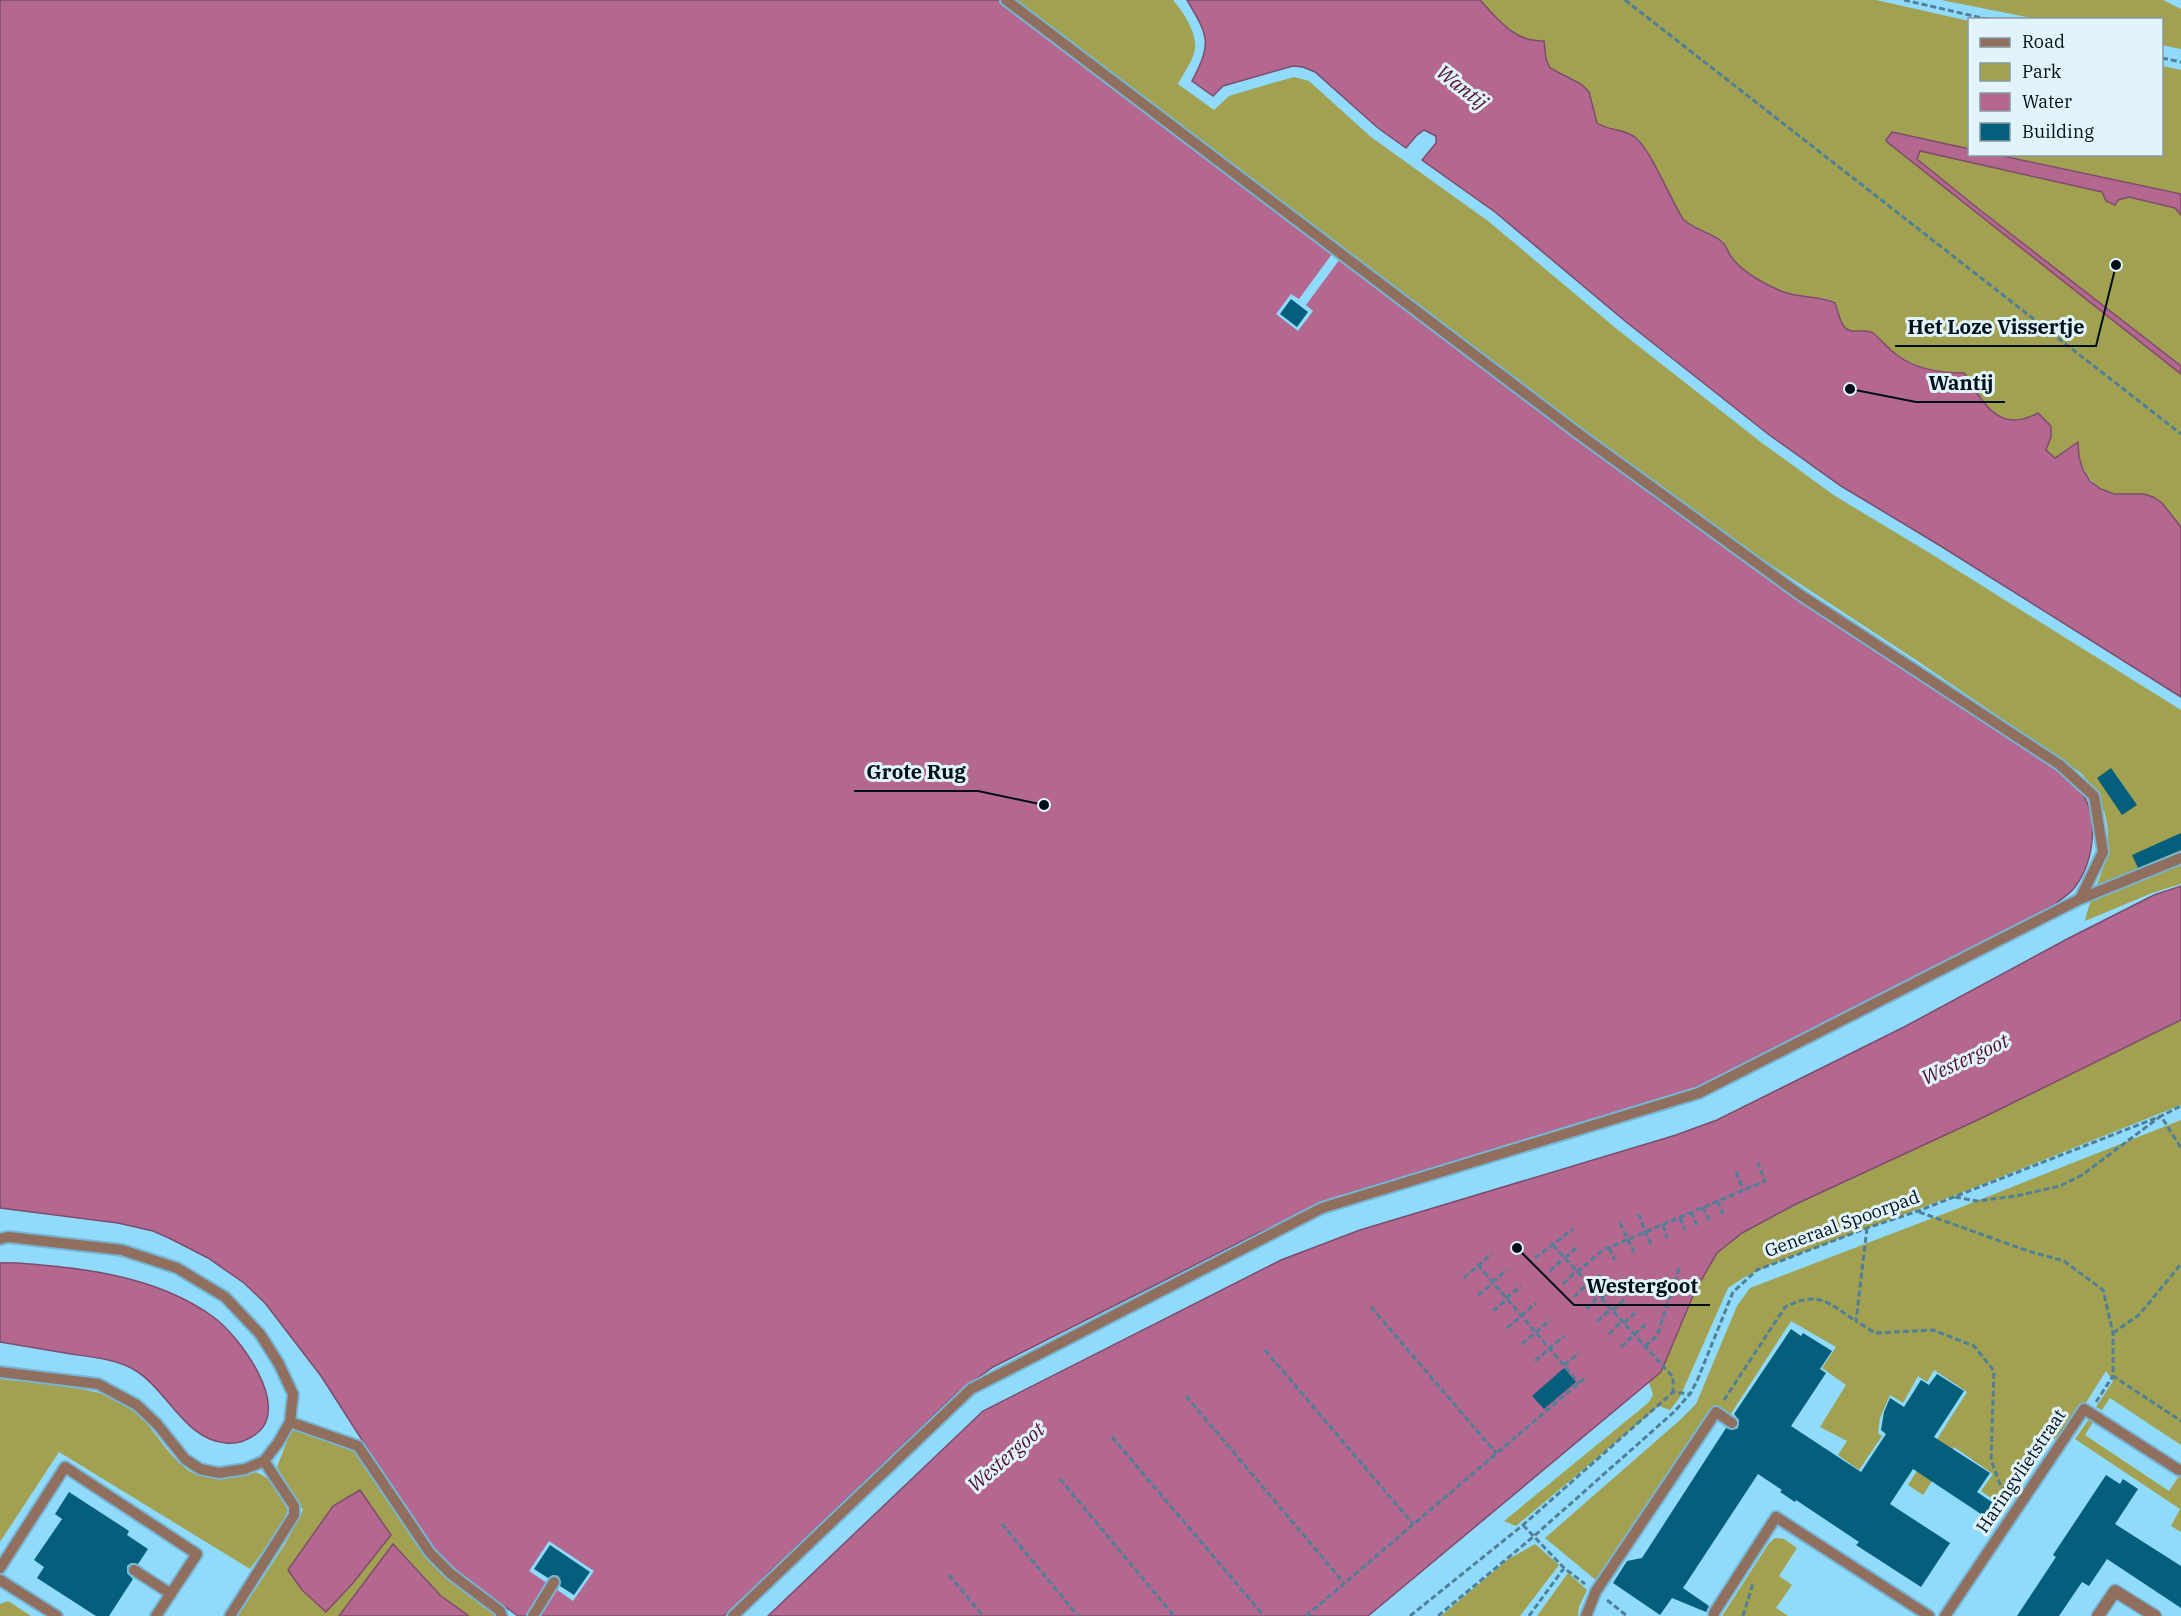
<svg xmlns="http://www.w3.org/2000/svg" width="2181" height="1616" font-family="'IBM Plex Serif',serif">
<rect width="100%" height="100%" fill="#90dafc"/>
<path fill="#a2a152" d="M1012,0H1173C1183,12 1197,32 1195,49C1193,61 1183,74 1178,84L1214,110L1229,96L1269,84L1294,77L1309,81L1371,137L1488,221L1618,330L1762,443L1835,496L1933,555L2181,710V884L2152,893L2085,921C2088,907 2093,895 2098,882C2115,840 2111,807 2081,773L1916,660L1759,557L1600,445Z
M1480,0H1876L1969,21V149L1892,132L1886,139L2181,374V527C2171,514 2162,500 2146,495C2140,493 2133,495 2127,495C2101,494 2086,481 2079,457L2055,458L2046,450L2051,437L2026,419L2010,420L1999,418L1989,409L1964,373C1937,373 1911,367 1891,350C1885,345 1877,334 1870,332C1862,329 1851,335 1844,327C1838,320 1841,304 1830,300C1820,296 1808,300 1798,297C1775,290 1752,277 1734,261C1729,255 1727,247 1722,241C1713,232 1695,231 1683,219L1639,139L1605,128L1597,123L1581,84L1550,68L1546,59L1544,42C1516,43 1497,19 1480,0Z
M1941,0H2163L2181,9V49L2162,45V20L2036,19Z
M2162,66L2181,70V194L1998,155L2162,154Z
M1919,151L2102,192L2106,201L2129,197L2175,208L2181,215V366L1980,210L1917,159Z
M2181,1020V1105L1958,1194L1772,1264L1743,1278L1728,1288L1680,1397L1670,1410L1659,1406L1516,1526L1504,1521L1648,1403L1653,1395L1649,1382L1661,1372L1695,1291L1717,1253L1742,1233L1794,1205L1984,1117Z
M2181,1120V1445L2110,1398L2102,1410L2096,1407L2113,1381L2106,1371L2068,1431L2050,1441L2006,1508L1981,1491L1993,1474L1954,1447L1923,1495L1908,1485L1967,1392L1934,1370L1927,1382L1918,1376L1903,1403L1890,1395L1880,1418L1878,1433L1882,1436L1859,1470L1838,1455L1847,1441L1820,1427L1846,1385L1822,1368L1836,1347L1791,1321L1725,1423L1718,1417L1597,1581L1545,1538L1680,1420L1696,1404L1737,1306L1750,1288L1959,1208Z
M0,1379C31,1383 111,1387 133,1408C153,1426 171,1463 195,1474C208,1479 228,1478 241,1475C245,1474 249,1471 254,1472C270,1475 281,1494 289,1506L282,1525L250,1569L59,1452L0,1542Z
M2089,1419L2093,1422L2085,1435L2169,1491L2181,1473V1532L2171,1526L2180,1509L2075,1439Z
M292,1428L353,1449L430,1556L500,1616H469L441,1596L393,1544L339,1616H238L285,1544L303,1510L277,1467Z
M1775,1538L1784,1539L1797,1548L1779,1576L1792,1585L1776,1608L1788,1616H1722L1769,1543Z
M1535,1544L1559,1565L1520,1616H1441L1507,1560Z
M1568,1573L1587,1590L1579,1607L1578,1616H1537Z
M8,1601L31,1616H0V1604Z"/>
<path fill="#b4678f" stroke="#7e4d6b" stroke-width="1.5" d="M0,0H1000L1661,502L2047,759C2057,768 2070,776 2078,787C2100,814 2095,860 2075,887C2070,894 2061,899 2054,905C1931,970 1809,1039 1681,1094L1353,1192L1258,1233L993,1367L958,1392L724,1616H518L455,1571L437,1552L414,1521L321,1376L265,1303L244,1283L208,1258L169,1238L153,1231L118,1223L0,1208Z
M1187,0H1480C1497,19 1516,43 1544,41L1546,59L1550,68L1581,84L1589,92L1597,123C1609,131 1626,129 1636,138C1650,149 1671,200 1683,219C1695,231 1714,233 1722,242C1727,246 1728,253 1732,258C1743,272 1765,284 1781,291C1799,299 1821,295 1835,303C1838,310 1839,319 1843,325C1850,337 1864,327 1873,333C1881,339 1888,349 1897,355C1915,369 1941,373 1964,373C1969,379 1972,386 1977,393C1993,418 2010,428 2038,413L2051,426V437L2046,450L2055,458L2078,442L2079,457L2083,470L2090,481L2101,489L2114,494H2144L2153,497L2162,503L2181,527V697L1939,545L1841,486L1768,434L1625,321L1495,212L1422,160L1436,143V136L1424,130L1416,136L1406,148L1378,128L1315,72L1303,67L1293,66L1223,86L1213,96L1192,81C1212,43 1209,37 1187,0Z
M1892,132L1969,149L1970,154L1998,155L2181,194V215L2175,208L2129,197L2118,200L2115,205L2106,201L2102,192L1920,151L1917,159L1980,210L2181,366V374L1887,142L1886,140Z
M2181,886V1020L1984,1117L1794,1205L1742,1233L1717,1253L1695,1291L1661,1372L1368,1616H768L983,1411L1281,1260L1360,1230L1676,1135L1717,1120L1904,1027L2069,938L2154,895Z
M0,1263C13,1262 27,1264 41,1265C100,1270 163,1281 212,1316C238,1334 293,1407 256,1434C248,1440 237,1444 226,1443C184,1440 167,1388 133,1369C115,1359 92,1357 71,1354C48,1350 24,1346 0,1342Z
M360,1490L391,1535L353,1583L326,1612L302,1590L288,1570L333,1506Z
M393,1544L441,1596L469,1616H339Z"/>
<path fill="#90dafc" d="M1332,254L1340,259L1306,305L1313,311L1298,331L1276,314L1291,294L1299,299Z
M549,1541L594,1571L573,1601L556,1589L538,1616H526L547,1583L529,1571Z"/>
<path fill="#035f7c" d="M1291,299L1308,312L1297,327L1280,314Z
M2111,768L2137,805L2122,815L2097,778Z
M2181,833V850L2138,868L2132,855Z
M1791,1329L1801,1336L1803,1333L1832,1351L1820,1369L1826,1373L1791,1426L1861,1472L1886,1434L1881,1430L1884,1412L1890,1398L1904,1407L1921,1380L1929,1385L1937,1374L1964,1391L1934,1437L1990,1473L1977,1492L2002,1509L1993,1522L1913,1469L1890,1504L1950,1543L1921,1587L1856,1545L1859,1542L1796,1500L1795,1502L1780,1492L1782,1490L1758,1474L1683,1588L1709,1606L1706,1612L1672,1598L1660,1615L1613,1583L1627,1561L1642,1558L1726,1428L1732,1430L1738,1428L1739,1420L1734,1414Z
M1564,1368L1576,1382L1544,1409L1532,1396Z
M2106,1475L2120,1484L2123,1479L2138,1489L2115,1524L2181,1566V1608L2107,1559L2089,1586L2082,1582L2059,1616H2017L2056,1557L2053,1555Z
M69,1492L129,1531L127,1535L148,1549L138,1564L131,1563L127,1566V1573L133,1579L109,1616H96L37,1578L44,1567L34,1560L62,1519L55,1514Z
M550,1545L590,1572L574,1595L560,1586L561,1582L558,1576L554,1575L548,1578L534,1569Z"/>
<g fill="none" stroke-linecap="round" stroke-linejoin="round">
<g stroke="#76b5d3" stroke-width="14">
<path id="service" d="M1006,0L1579,434L1799,594L2060,765L2094,796L2103,852L2080,899
M0,1239L8,1237L122,1250L177,1268L225,1297L260,1334L279,1364L293,1394L290,1422L278,1443L264,1461L245,1469L219,1473L200,1469L185,1459L157,1424L137,1405L98,1384L0,1372
M290,1422L358,1446L430,1553L451,1574L500,1611L502,1616
M0,1568L65,1467L197,1554L156,1616
M134,1570L171,1594
M0,1580L57,1616
M230,1616L294,1515V1506L264,1461
M533,1616L554,1582
M733,1616L971,1389L1322,1208L1699,1093L2080,899L2181,858
M1586,1616L1596,1591L1716,1412L1732,1423
M1714,1616V1613L1776,1517L1929,1616
M1945,1616L2084,1409L2179,1470"/>
</g>
<g stroke="#76b5d3" stroke-width="15">
<path id="minor" d="M2098,1616L2115,1591L2155,1616"/>
</g>
<path stroke="#508097" stroke-width="3" stroke-dasharray="6 3" stroke-linecap="butt" d="M1625,0L2181,434
M1904,0L1991,20
M2162,58L2181,62
M1736,1172L1743,1190
M1955,1197L1977,1201L2016,1196L2060,1186L2082,1175L2161,1116L2181,1148
M1717,1201L1723,1214
M1703,1207L1709,1220
M1691,1212L1697,1225
M1919,1212L2028,1251L2064,1261L2103,1290L2113,1333V1376L2181,1421
M1638,1214L1651,1245
M1680,1218L1685,1230
M1620,1223L1634,1252
M1663,1225L1667,1238
M1867,1228L1856,1321L1875,1333L1933,1330L1974,1346L1994,1371L1991,1460L2001,1487L2011,1495
M1553,1245L1673,1377V1392
M1609,1248L1615,1260
M1535,1258L1573,1229
M1565,1258L1577,1247
M1478,1265L1579,1383
M1550,1271L1564,1258
M1577,1272L1603,1250L1765,1181L1758,1163
M1464,1278L1492,1253
M1492,1282L1507,1270
M1563,1284L1576,1271
M1589,1285L1601,1274
M1478,1295L1493,1283
M1574,1297L1588,1283
M1506,1298L1521,1286
M1601,1298L1613,1287
M1371,1307L1496,1453
M1586,1309L1599,1296
M1613,1310L1625,1299
M1493,1311L1507,1299
M1597,1321L1611,1309
M1624,1323L1636,1312
M1507,1328L1536,1303
M2113,1333L2139,1315L2181,1264
M1609,1334L1622,1321
M1522,1344L1550,1320
M1645,1346L1657,1336L1679,1268
M1621,1347L1647,1323
M1265,1350L1413,1524
M1535,1361L1564,1336
M1564,1365L1579,1353
M1186,1396L1344,1583
M1724,1400L1785,1307C1819,1290 1828,1303 1856,1321
M2096,1402L2113,1376
M1112,1437L1264,1616
M1060,1479L1174,1616
M1002,1524L1078,1616
M1523,1525L1564,1568L1585,1584
M949,1575L983,1616
M1607,1600L1627,1616
M1306,1616L1586,1377
M1410,1616L1523,1525L1673,1392L1690,1394
M1438,1616L1533,1537L1674,1412L1690,1394L1697,1381L1733,1292L1757,1270L1867,1228L1918,1211L2161,1116L2181,1106
M1529,1616L1564,1568
M1743,1616L1753,1583"/>
<use href="#service" stroke="#916f5f" stroke-width="10"/>
<use href="#minor" stroke="#916f5f" stroke-width="12"/>
</g>
<g text-anchor="middle" stroke-width="6" stroke-linejoin="round" paint-order="stroke">
<g font-size="18" fill="#000f18" stroke="#e1f3fb">
<text transform="translate(1842 1224) rotate(-20)" y="6">Generaal Spoorpad</text>
<text transform="translate(2021 1471) rotate(-56)" y="6">Haringvlietstraat</text>
</g>
<g font-size="20" font-style="italic" fill="#530d38" stroke="#e1f3fb">
<text transform="translate(1462 87) rotate(38)" y="7">Wantij</text>
<text transform="translate(1965 1059) rotate(-25)" y="7">Westergoot</text>
<text transform="translate(1006 1457) rotate(-41)" y="7">Westergoot</text>
</g>
</g>
<path fill="none" stroke="#000f18" stroke-width="2" d="M2116 265L2096 346H1895M1850 389L1916 402H2005M1044 805L978 791H854M1517 1248L1574 1305H1710"/>
<g fill="#000f18" stroke="#e1f3fb" stroke-width="2">
<circle cx="2116" cy="265" r="6"/>
<circle cx="1850" cy="389" r="6"/>
<circle cx="1044" cy="805" r="6"/>
<circle cx="1517" cy="1248" r="6"/>
</g>
<g font-size="20" text-anchor="middle" font-weight="bold" fill="#000f18" stroke="#e1f3fb" stroke-width="6" stroke-linejoin="round" paint-order="stroke">
<text x="1996" y="334">Het Loze Vissertje</text>
<text x="1961" y="390">Wantij</text>
<text x="916" y="779">Grote Rug</text>
<text x="1642" y="1293">Westergoot</text>
</g>
<rect x="1968" y="18" width="195" height="138" fill="#e1f3fb" stroke="#8798a0" stroke-width="1.5"/>
<rect x="1980" y="38" width="30" height="9" fill="#916f5f" stroke="#8798a0" stroke-width="1.5"/>
<text x="2022" y="48" font-size="18" fill="#000f18">Road</text>
<rect x="1980" y="63" width="30" height="18" fill="#a2a152" stroke="#8798a0" stroke-width="1.5"/>
<text x="2022" y="78" font-size="18" fill="#000f18">Park</text>
<rect x="1980" y="93" width="30" height="18" fill="#b4678f" stroke="#8798a0" stroke-width="1.5"/>
<text x="2022" y="108" font-size="18" fill="#000f18">Water</text>
<rect x="1980" y="123" width="30" height="18" fill="#035f7c" stroke="#8798a0" stroke-width="1.5"/>
<text x="2022" y="138" font-size="18" fill="#000f18">Building</text>
</svg>
